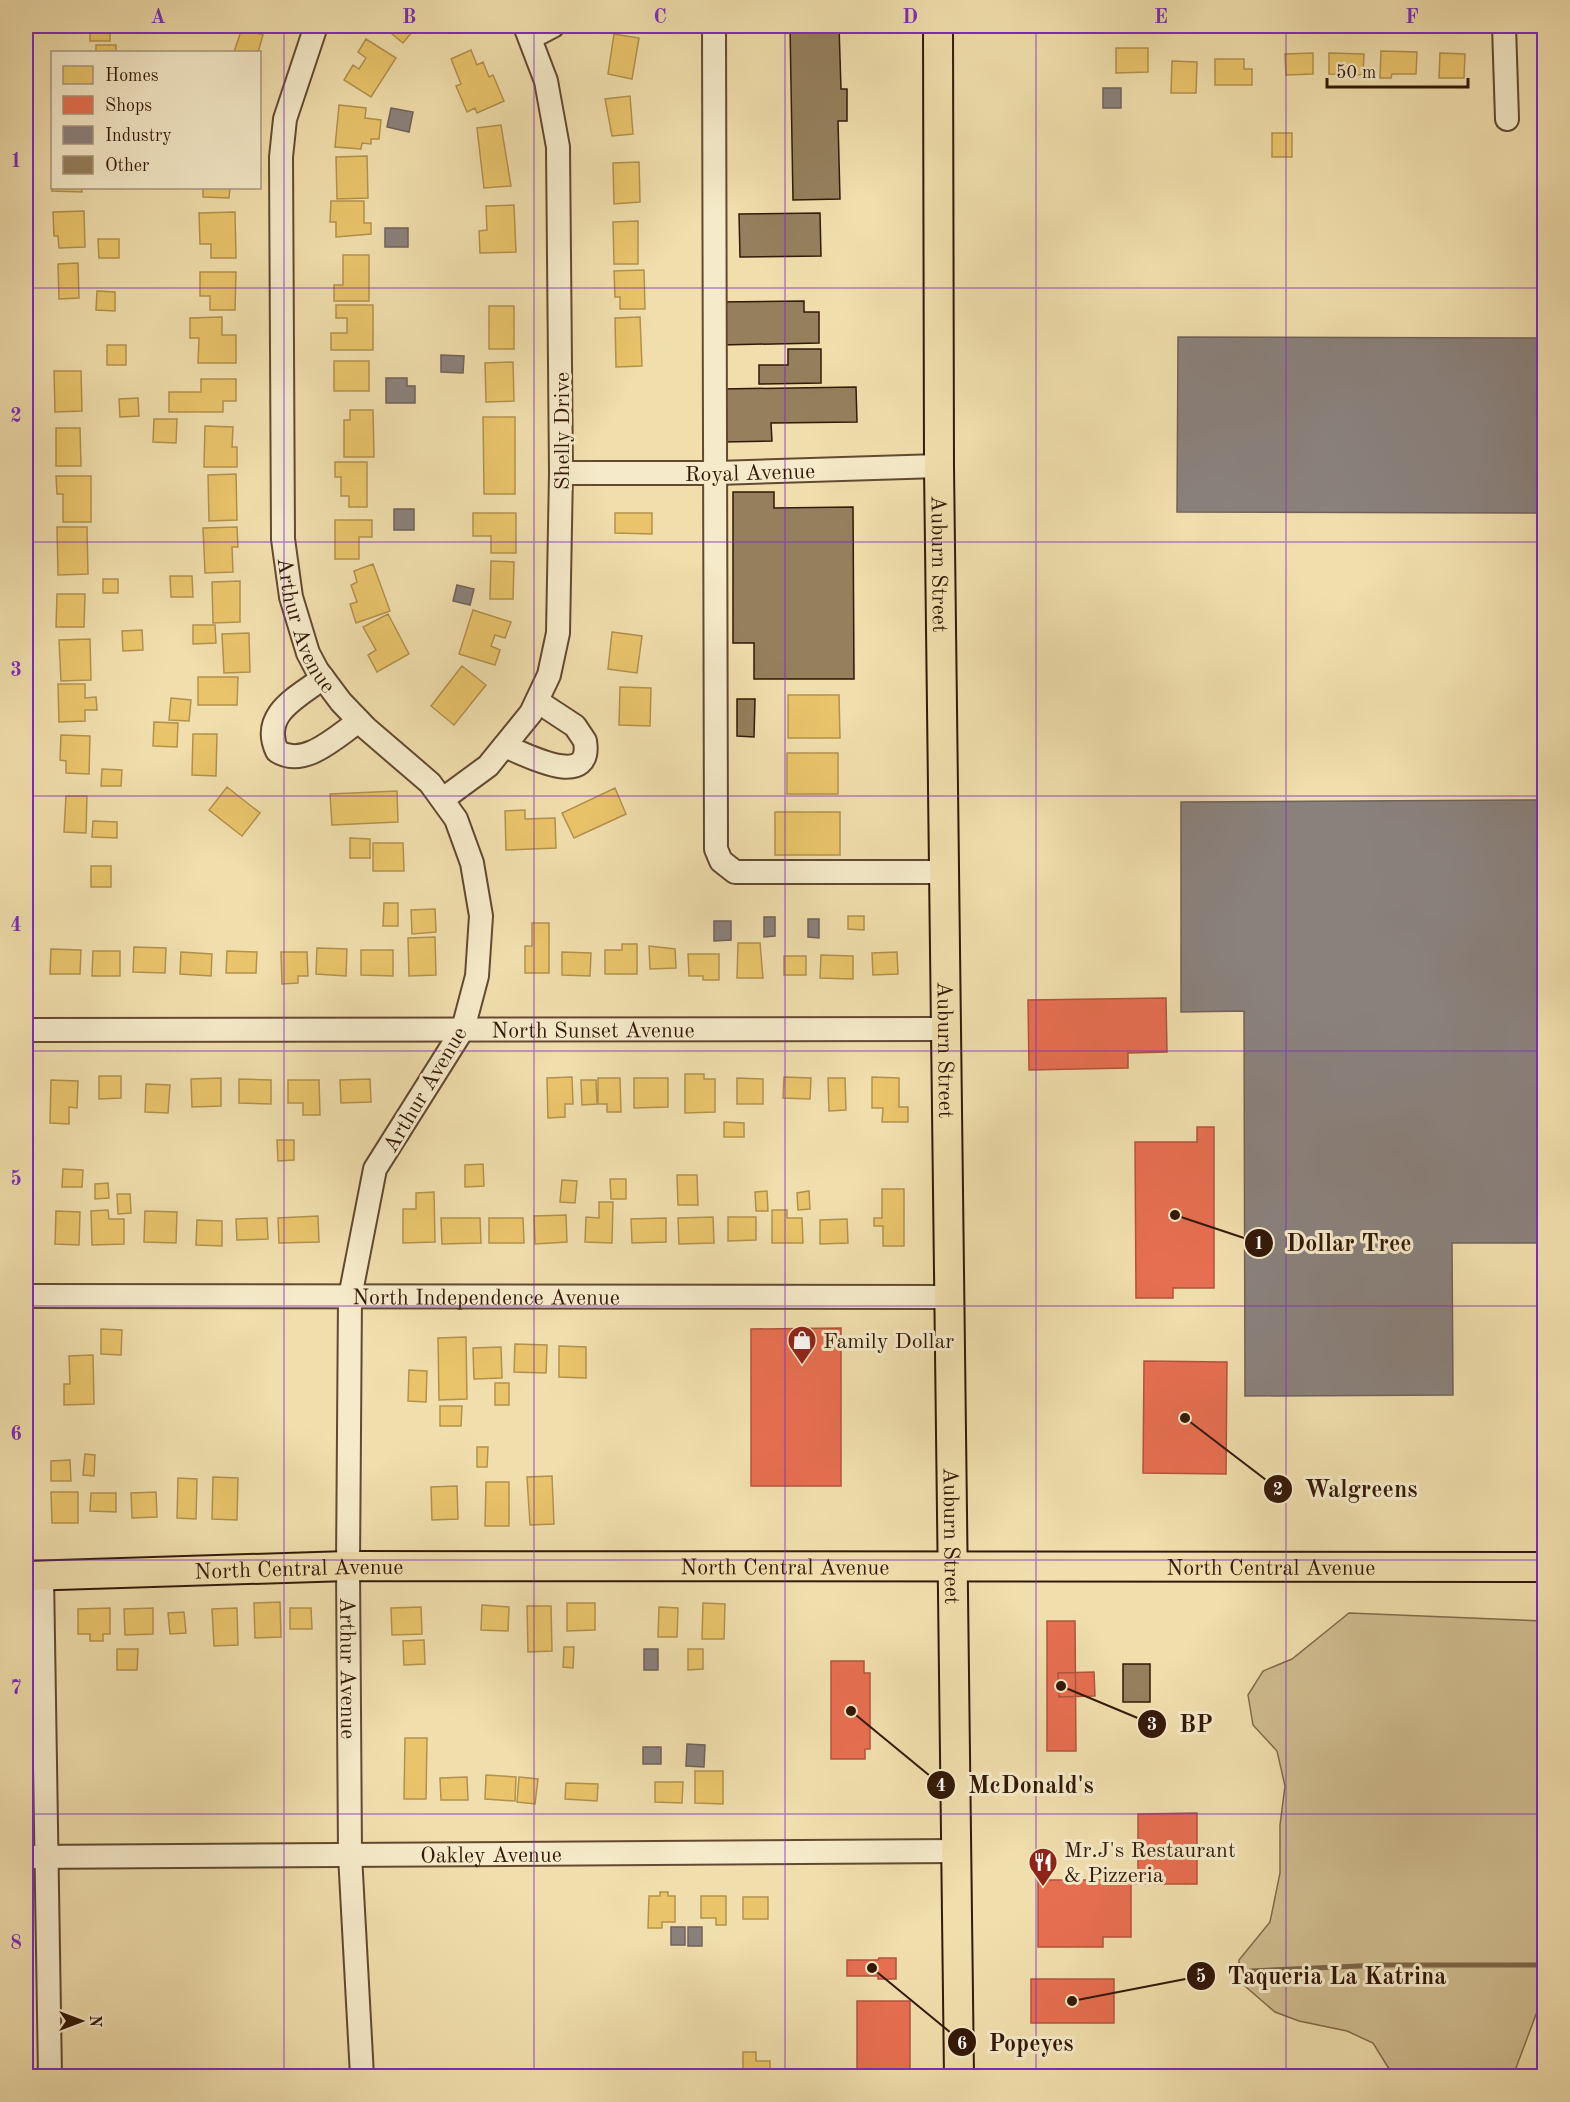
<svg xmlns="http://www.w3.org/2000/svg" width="1570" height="2102" font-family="'Old Standard TT',serif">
<rect width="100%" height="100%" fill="#f0deac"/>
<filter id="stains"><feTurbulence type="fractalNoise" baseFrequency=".00333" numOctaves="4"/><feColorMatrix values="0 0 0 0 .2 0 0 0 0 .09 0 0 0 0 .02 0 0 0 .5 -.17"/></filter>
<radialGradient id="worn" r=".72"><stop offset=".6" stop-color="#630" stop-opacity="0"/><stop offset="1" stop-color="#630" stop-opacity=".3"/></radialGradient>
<path fill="#d0bd90" stroke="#826b4c" stroke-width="1.5" d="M1349,1613L1544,1621V1993L1513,2076H1390L1391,2072L1373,2043L1347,2031L1299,2021L1275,2012L1239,1981V1960L1270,1922L1280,1873V1825L1285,1786L1277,1751L1253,1725L1248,1695L1263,1671L1292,1659Z"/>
<path fill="#e9c46a" stroke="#b2914d" stroke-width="1.5" d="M52,26H77V30H52Z
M389,26H417L403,43L386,29Z
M90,27H110V41H90Z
M242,28L263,35L258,52H234Z
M614,34L639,38L632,79L608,74Z
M366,39L396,58L371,97L344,80L353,65L359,69L366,58L358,52Z
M96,45H116V52H96Z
M1116,48H1148V72L1116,73Z
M471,50L477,65L483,62L489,77L493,75L504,101L477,113L475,108L467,112L456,86L461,84L451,59Z
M1381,51L1417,52L1416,74H1392L1391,78H1380Z
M1313,53V74L1286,75L1285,54Z
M1329,53L1364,54L1363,75L1329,74Z
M1440,53L1465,54L1464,78H1439Z
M1215,59H1244V69H1252V85H1215Z
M1172,61L1197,62L1196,93H1171Z
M630,96L633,134L612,136L605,99Z
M339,105L366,108L365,118L381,120L379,139H371V144L362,143L361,149L335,147Z
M501,125L511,186L484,188L477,128Z
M1272,133H1292V157H1272Z
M367,156L368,198L337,199L336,157Z
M639,162L640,202L614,204L613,163Z
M53,188H82V192L52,191Z
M203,188H230L229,198L203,197Z
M331,201H364V223H371V234L336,237V222H330Z
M514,205L516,252L480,253L479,231L487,230L486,206Z
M84,211L85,247L59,248L58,236H54L53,212Z
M235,212L236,258H211V244H200L199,213Z
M638,221V264H614L613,222Z
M98,239H119V258H99Z
M343,255H369V301H334V285H343Z
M78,263L79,298L59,299L58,264Z
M644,270L645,309H620V297H615L614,271Z
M200,272H236L235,310H210V296H200Z
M97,291L115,292V311L96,310Z
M336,305H373V350H331V333H347V318H336Z
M489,306H514V349H489Z
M222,317V335H236V363H198L199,338H190V318Z
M640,317L642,366L616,367L615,318Z
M107,345H126V365H107Z
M334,361H369V391H334Z
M513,362L514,401L486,402L485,363Z
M54,371H81L82,411L55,412Z
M201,379H236V401H223V412H169V392H201Z
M138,398L139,416L120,417L119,399Z
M350,410H373L374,457H344V420H350Z
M483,417H515V494H484Z
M154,419H177L176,443L153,442Z
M205,426L233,427L232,447H237V467H204Z
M56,428H80L81,466H56Z
M335,462H367V507H349V496H341V477H335Z
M236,474L237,520L209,521L208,475Z
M56,476H91V522H63V494H57Z
M473,513H516V553H491V536H473Z
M615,513H652V534L615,533Z
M335,520H372V537H359V559H335Z
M57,527H87L88,574L58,575Z
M237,527L238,547H232L233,572L205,573L203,528Z
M491,561L514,562L513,599H490Z
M373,564L390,611L356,623L350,604L357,602L351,585L357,582L354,571Z
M170,576H192L193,597H171Z
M103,579H118V593H103Z
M240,581V622L213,623L212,582Z
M57,594H85L84,627H56Z
M473,610L511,622L505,638L495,635L491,646L500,650L495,665L459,654Z
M388,614L409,654L377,672L368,655L376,650L363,627Z
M193,625H215L216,643L193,644Z
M142,630L143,650L123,651L122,631Z
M612,632L642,636L637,673L608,669Z
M249,633L250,672L224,673L222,634Z
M90,639L91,680L61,681L59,640Z
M462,666L486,685L454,725L431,706Z
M198,677H238L237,705H198Z
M58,684H85V698L96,697L97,710H85V721L59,722Z
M620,687L651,688L650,726L619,725Z
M788,695H839L840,738H788Z
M171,698L191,700L189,721L169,720Z
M154,722L178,723L177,747L153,746Z
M193,734H217L216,776L192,775Z
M61,735L90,736L89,774L66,773V761L60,760Z
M787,753H838V794H787Z
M102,769L122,770L121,786H101Z
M227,787L260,813L242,836L209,810Z
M615,788L626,814L574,838L562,813Z
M397,791L398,822L332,825L330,794Z
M66,796H87L86,833L64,832Z
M525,810V819L555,818L556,848L506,850L505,811Z
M775,812H840V855H775Z
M93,821L117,822V838L92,837Z
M350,838L370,839V858H350Z
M373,843H403L404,871H373Z
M91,866H111V887H91Z
M384,903H398V926H383Z
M435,909L436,932L412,934L411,910Z
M848,916H864V930L848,929Z
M532,923H549V973H525V946H532Z
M435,937L436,975L409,976L408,938Z
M738,943H760L763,978H737Z
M622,944H637V974H605V950H622Z
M649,946L675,949L676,968L650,969Z
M134,947L166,948L165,973L133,972Z
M317,948L347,949L346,976L316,974Z
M51,949L81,950L80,974H50Z
M361,950H393V976L361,975Z
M93,951H120V976H92Z
M227,951L257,952L256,973H226Z
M181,952L212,954L211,976L180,974Z
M281,952H307L308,976H298V983L282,984Z
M562,952L591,953L590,976L562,975Z
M897,952L898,974L873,975L872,953Z
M688,954H719V980H703V976H689Z
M821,955L853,956V979L820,978Z
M784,956H806V975H784Z
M685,1074H704V1079H715V1112L685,1113Z
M99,1076H121V1098L99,1099Z
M572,1077L573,1104H565V1117L548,1118L547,1078Z
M784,1077L811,1078L810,1099L783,1098Z
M872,1077L899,1078V1107H908V1122H882L883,1108H872Z
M221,1078V1106L192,1107L191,1079Z
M598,1078H620L621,1112H607V1104H598Z
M634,1078H668V1107L634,1108Z
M737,1078L763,1079V1104H737Z
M828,1078H845L846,1110L829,1111Z
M239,1079L271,1080V1104L239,1103Z
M370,1079L371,1102L341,1103L340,1080Z
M51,1080L78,1081L77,1108L69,1107V1124L50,1123Z
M288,1080H319L320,1115H303V1103H288Z
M581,1080H596L597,1104L582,1105Z
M146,1084L170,1085L168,1113L145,1112Z
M724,1122L744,1123V1137H724Z
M277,1140H294V1160L278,1161Z
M483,1164L484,1186L465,1187V1165Z
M63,1169L83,1170L82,1187H62Z
M677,1175H697L698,1205H678Z
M610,1179H626V1199H611Z
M562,1180L577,1181L575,1203L560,1202Z
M108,1183L109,1198L95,1199V1184Z
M882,1189H904V1246H883V1226H874V1218H882Z
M767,1191L768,1211H756L755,1192Z
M809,1191L810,1209L798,1210L797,1193Z
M434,1192L435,1242L403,1243V1209H416V1193Z
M117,1194H130L131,1213L118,1214Z
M599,1202H613L612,1243L585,1242L586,1217L599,1218Z
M108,1210L109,1219H124V1244L92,1245L91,1211Z
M772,1210H787V1218H802L803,1243H772Z
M56,1211L80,1212L79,1245L55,1244Z
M145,1211L177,1212L176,1243L144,1242Z
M566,1215L567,1242L535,1244L534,1216Z
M318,1216L319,1242L279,1243L278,1218Z
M713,1217L714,1243L679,1244L678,1218Z
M728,1217H756V1240L728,1241Z
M267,1218L268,1239L237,1240L236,1219Z
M441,1218H480L481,1243L442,1244Z
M489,1218H523L524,1243H489Z
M666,1218V1242L632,1243L631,1219Z
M847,1219L848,1243L820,1244V1220Z
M197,1220L222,1221V1246L196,1245Z
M101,1329L122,1330L121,1355L101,1354Z
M466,1337L467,1399L439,1400L438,1338Z
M515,1344L547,1345L546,1373L514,1372Z
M559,1346L586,1347V1378L559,1377Z
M501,1347L502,1378L474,1379L473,1348Z
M93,1355L94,1404L64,1405V1384H70L69,1356Z
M409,1370L427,1371L426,1402L408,1401Z
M495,1383H509V1405H495Z
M440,1406H462L461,1426H440Z
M477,1447H488L487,1467H477Z
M85,1454L95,1455L94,1476L83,1475Z
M70,1460L71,1481H51V1461Z
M552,1476L554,1524L530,1525L527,1477Z
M213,1477L238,1478L237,1520L212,1519Z
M178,1478L197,1479L196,1519L177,1518Z
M486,1482H509V1526H485Z
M457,1486L458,1519L432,1520L431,1487Z
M51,1492H78V1523H52Z
M156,1492L157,1517L132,1518L131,1493Z
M91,1493H116V1512L90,1511Z
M280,1602L281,1637L255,1638L254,1603Z
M567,1603H595V1630L567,1631Z
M703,1603L725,1604L724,1639H702Z
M482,1605L509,1607L508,1631L481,1630Z
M527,1606H551L552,1651L528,1652Z
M421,1607L422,1634L392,1635L391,1608Z
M659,1607L678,1608L677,1637H658Z
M110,1608V1634H103V1641H90V1634H78V1609Z
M153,1608V1634L125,1635L124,1609Z
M237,1608L238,1645L214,1646L212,1609Z
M290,1608H311L312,1629H290Z
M184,1612L186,1633L170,1634L168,1613Z
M424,1640L425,1664L404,1665L403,1641Z
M564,1647H574L573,1668L563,1667Z
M117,1649H138L137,1670H117Z
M688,1649H703V1669L688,1670Z
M405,1738H427L426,1799H404Z
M695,1771H723V1804L695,1803Z
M486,1775L516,1777L515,1801L485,1799Z
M467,1777L468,1800H441L440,1778Z
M519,1777L538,1779L535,1804L517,1802Z
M655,1782H683L682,1803L655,1802Z
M566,1783L598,1784L597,1801L565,1799Z
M660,1892H668V1896H675V1922H662V1928H648L649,1896H660Z
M701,1896H726V1925H716V1918H701Z
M743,1897H768V1919H743Z
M743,2052H756V2061H770V2076H743Z"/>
<path fill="#e76f51" stroke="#b1553b" stroke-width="1.5" d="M1166,998L1167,1052L1128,1053V1068L1029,1070L1028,1000Z
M1197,1127H1214V1288H1173V1298H1136L1135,1142H1197Z
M841,1328V1486H751V1329Z
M1144,1361L1227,1362L1226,1474L1143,1473Z
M1047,1621H1075L1076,1751H1047Z
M831,1661H864V1673H870V1749H865V1759H831Z
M1094,1672L1095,1696L1059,1697L1058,1673Z
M1197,1813V1884H1131V1937H1103V1947H1038V1880H1127L1138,1874V1814Z
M879,1958H896V1979H878V1976H847V1960H878Z
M1031,1979H1114V2023H1031Z
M857,2001H910V2076H857Z"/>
<path fill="#8a817c" stroke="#706259" stroke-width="1.5" d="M1103,88H1121V108H1103Z
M391,108L413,112L409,132L387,127Z
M385,228H408V247H385Z
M1178,337L1544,338V513L1177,512Z
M441,355L464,356L463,373L441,372Z
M386,378H407V386H415V403H386Z
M394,509H414V530H394Z
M457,585L474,589L470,605L453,601Z
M1544,800V1243H1452L1453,1395L1245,1396L1244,1011L1181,1012V802Z
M764,917H775V936L764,937Z
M808,919H819V938L808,937Z
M714,921H731V940L714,941Z
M644,1649H658V1670H644Z
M687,1744L705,1745L704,1767L686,1766Z
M643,1747H661V1764H643Z
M671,1927H685V1945H671Z
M688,1927H702V1946H688Z"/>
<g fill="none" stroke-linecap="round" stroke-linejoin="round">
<path stroke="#7e6749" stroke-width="5" d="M1250,1971L1381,1965H1544
M1543,2076L1544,2073"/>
</g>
<path fill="#957f5d" stroke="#331908" stroke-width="1.5" d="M790,26H839L841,89H847V121H838L840,199L793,200Z
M820,213L821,256L740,257L739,214Z
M804,301V312H819V343L720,345V302Z
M788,349H821V383L759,384V365H788Z
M856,387L857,422L771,423L772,441L723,442L722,389Z
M733,492H774V508L853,507L854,679H754V643H733Z
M737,699H755L754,737L737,736Z
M1123,1664H1150V1702H1123Z"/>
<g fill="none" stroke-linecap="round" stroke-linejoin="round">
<g stroke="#624a31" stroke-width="26">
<g id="minor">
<path id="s1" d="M316,26L285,119L281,157L283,539L291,597L308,653L317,670L341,702L366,728L430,783L456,819L472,863L481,916L477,976L463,1029L375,1169L350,1297L348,1566L350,1855L362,2076"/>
<path d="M714,26L716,849L721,861L735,872H944"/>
<path d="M1504,26L1507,119"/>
<path d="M530,38L553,26"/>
<path id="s2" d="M561,473H717L939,466"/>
<path d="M323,678C298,697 260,714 277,751C304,769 337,736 359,721"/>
<path d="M505,746C524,754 593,791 585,741L575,726L537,701"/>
<path d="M443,799L488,766L531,713L549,675L558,633L561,473L558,147L546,81L525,26"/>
<path id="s3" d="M26,1030L945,1029"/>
<path id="s4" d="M26,1296L949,1297"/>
<path d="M42,1576L50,2076"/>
<path id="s5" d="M26,1857L957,1851"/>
</g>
</g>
<g stroke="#331908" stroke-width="32">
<g id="major">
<path id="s6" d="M938,26L939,466L959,2076"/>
<path id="s7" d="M26,1576L348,1566L1544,1567"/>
</g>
</g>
<use href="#minor" stroke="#f5eac9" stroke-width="22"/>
<use href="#major" stroke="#f0deac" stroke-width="28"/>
</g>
<path fill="none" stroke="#7b2cbf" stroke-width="1.5" stroke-opacity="0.55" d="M284,26V2076M534,26V2076M785,26V2076M1036,26V2076M1286,26V2076M26,288H1544M26,542H1544M26,796H1544M26,1051H1544M26,1306H1544M26,1560H1544M26,1814H1544"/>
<defs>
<g id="shop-pin" transform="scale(1.5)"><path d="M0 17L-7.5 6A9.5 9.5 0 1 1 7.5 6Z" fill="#8f2418" stroke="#f5eac9"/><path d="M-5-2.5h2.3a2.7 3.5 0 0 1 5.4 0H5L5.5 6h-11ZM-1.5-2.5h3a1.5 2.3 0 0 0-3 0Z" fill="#fff"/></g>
<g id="restaurant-pin" transform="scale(1.5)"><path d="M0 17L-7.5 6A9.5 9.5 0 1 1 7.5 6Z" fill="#8f2418" stroke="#f5eac9"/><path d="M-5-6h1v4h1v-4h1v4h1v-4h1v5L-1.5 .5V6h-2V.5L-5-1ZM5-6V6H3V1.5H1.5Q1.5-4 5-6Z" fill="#fff"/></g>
</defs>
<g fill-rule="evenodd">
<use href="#shop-pin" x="802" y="1340"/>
<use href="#restaurant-pin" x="1043" y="1862"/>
</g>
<g text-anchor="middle" stroke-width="6" stroke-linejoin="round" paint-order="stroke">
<g font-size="22" fill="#331908" stroke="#f5eac9">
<text transform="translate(561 431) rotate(-90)" y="8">Shelly Drive</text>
<text dy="8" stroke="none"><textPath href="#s2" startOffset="189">Royal Avenue</textPath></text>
<text dy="8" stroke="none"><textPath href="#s6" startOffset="538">Auburn Street</textPath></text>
<text dy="8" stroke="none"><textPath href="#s1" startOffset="608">Arthur Avenue</textPath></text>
<text dy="8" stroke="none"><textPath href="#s3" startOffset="567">North Sunset Avenue</textPath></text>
<text dy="8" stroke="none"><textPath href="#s6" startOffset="1024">Auburn Street</textPath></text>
<text transform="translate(424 1089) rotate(-59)" y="8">Arthur Avenue</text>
<text dy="8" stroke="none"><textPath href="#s4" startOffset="460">North Independence Avenue</textPath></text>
<text dy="8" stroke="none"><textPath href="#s6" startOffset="1510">Auburn Street</textPath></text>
<text dy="8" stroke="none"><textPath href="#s7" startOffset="759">North Central Avenue</textPath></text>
<text dy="8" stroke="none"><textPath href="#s7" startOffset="1245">North Central Avenue</textPath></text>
<text dy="8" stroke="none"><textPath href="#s7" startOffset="273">North Central Avenue</textPath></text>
<text dy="8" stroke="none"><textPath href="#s1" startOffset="1742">Arthur Avenue</textPath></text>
<text dy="8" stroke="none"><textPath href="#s5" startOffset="465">Oakley Avenue</textPath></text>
</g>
<g font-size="22" fill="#331908" stroke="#f5eac9" text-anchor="start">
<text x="823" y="1348">Family Dollar</text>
<text x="1064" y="1857">Mr.J's Restaurant<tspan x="1064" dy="25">&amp; Pizzeria</tspan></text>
</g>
</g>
<path fill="none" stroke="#331908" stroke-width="2" d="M1175 1215L1259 1243M1185 1418L1278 1489M1061 1686L1152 1724M851 1711L941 1785M1072 2001L1201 1976M872 1968L962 2042"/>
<g fill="#331908" stroke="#f5eac9" stroke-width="2">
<circle cx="1175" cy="1215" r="6"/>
<circle cx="1185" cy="1418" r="6"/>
<circle cx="1061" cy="1686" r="6"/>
<circle cx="851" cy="1711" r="6"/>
<circle cx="1072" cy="2001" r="6"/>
<circle cx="872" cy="1968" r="6"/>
<circle cx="1259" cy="1243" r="15"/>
<circle cx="1278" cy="1489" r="15"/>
<circle cx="1152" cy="1724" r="15"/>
<circle cx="941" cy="1785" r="15"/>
<circle cx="1201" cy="1976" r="15"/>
<circle cx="962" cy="2042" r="15"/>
</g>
<g font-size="18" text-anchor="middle" font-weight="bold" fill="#fff">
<text x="1259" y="1249">1</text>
<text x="1278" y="1495">2</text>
<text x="1152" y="1730">3</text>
<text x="941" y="1791">4</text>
<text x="1201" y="1982">5</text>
<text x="962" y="2049">6</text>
</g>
<g font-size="24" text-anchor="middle" font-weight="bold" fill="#331908" stroke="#f5eac9" stroke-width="6" stroke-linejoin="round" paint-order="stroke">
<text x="1349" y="1251">Dollar Tree</text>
<text x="1361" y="1497">Walgreens</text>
<text x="1196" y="1732">BP</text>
<text x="1031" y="1793">McDonald's</text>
<text x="1337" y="1984">Taqueria La Katrina</text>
<text x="1031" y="2051">Popeyes</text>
</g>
<rect width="1570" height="2102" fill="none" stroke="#f0deac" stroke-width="66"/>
<rect x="51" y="51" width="210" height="138" fill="#f5eac9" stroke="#a7967c" stroke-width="1.5"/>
<rect x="63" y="66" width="30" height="18" fill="#e9c46a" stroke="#a7967c" stroke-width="1.5"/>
<text x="105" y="81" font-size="18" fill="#331908">Homes</text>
<rect x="63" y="96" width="30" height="18" fill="#e76f51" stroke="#a7967c" stroke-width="1.5"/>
<text x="105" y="111" font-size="18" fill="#331908">Shops</text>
<rect x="63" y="126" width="30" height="18" fill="#8a817c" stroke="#a7967c" stroke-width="1.5"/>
<text x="105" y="141" font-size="18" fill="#331908">Industry</text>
<rect x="63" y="156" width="30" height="18" fill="#957f5d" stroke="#a7967c" stroke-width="1.5"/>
<text x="105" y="171" font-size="18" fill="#331908">Other</text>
<g transform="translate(81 2021) rotate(90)" stroke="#f5eac9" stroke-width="4.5" paint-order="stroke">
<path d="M0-4.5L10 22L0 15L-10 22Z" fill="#331908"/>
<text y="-9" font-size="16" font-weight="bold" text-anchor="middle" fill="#331908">N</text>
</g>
<path d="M1327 78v9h141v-9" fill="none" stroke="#331908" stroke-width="3"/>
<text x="1336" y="78" font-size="18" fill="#331908" stroke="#f5eac9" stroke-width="4.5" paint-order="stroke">50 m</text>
<rect x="33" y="33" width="1504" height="2036" fill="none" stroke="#7b2cbf" stroke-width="2"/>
<g font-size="20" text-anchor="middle" font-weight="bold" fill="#7b2cbf">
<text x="158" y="23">A</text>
<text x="409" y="23">B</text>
<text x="660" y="23">C</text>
<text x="910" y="23">D</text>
<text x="1161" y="23">E</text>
<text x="1412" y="23">F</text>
<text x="16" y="167">1</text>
<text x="16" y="422">2</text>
<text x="16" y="676">3</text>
<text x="16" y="931">4</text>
<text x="16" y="1185">5</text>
<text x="16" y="1440">6</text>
<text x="16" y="1694">7</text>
<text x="16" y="1949">8</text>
</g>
<rect width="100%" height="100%" filter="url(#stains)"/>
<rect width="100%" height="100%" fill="url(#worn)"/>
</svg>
